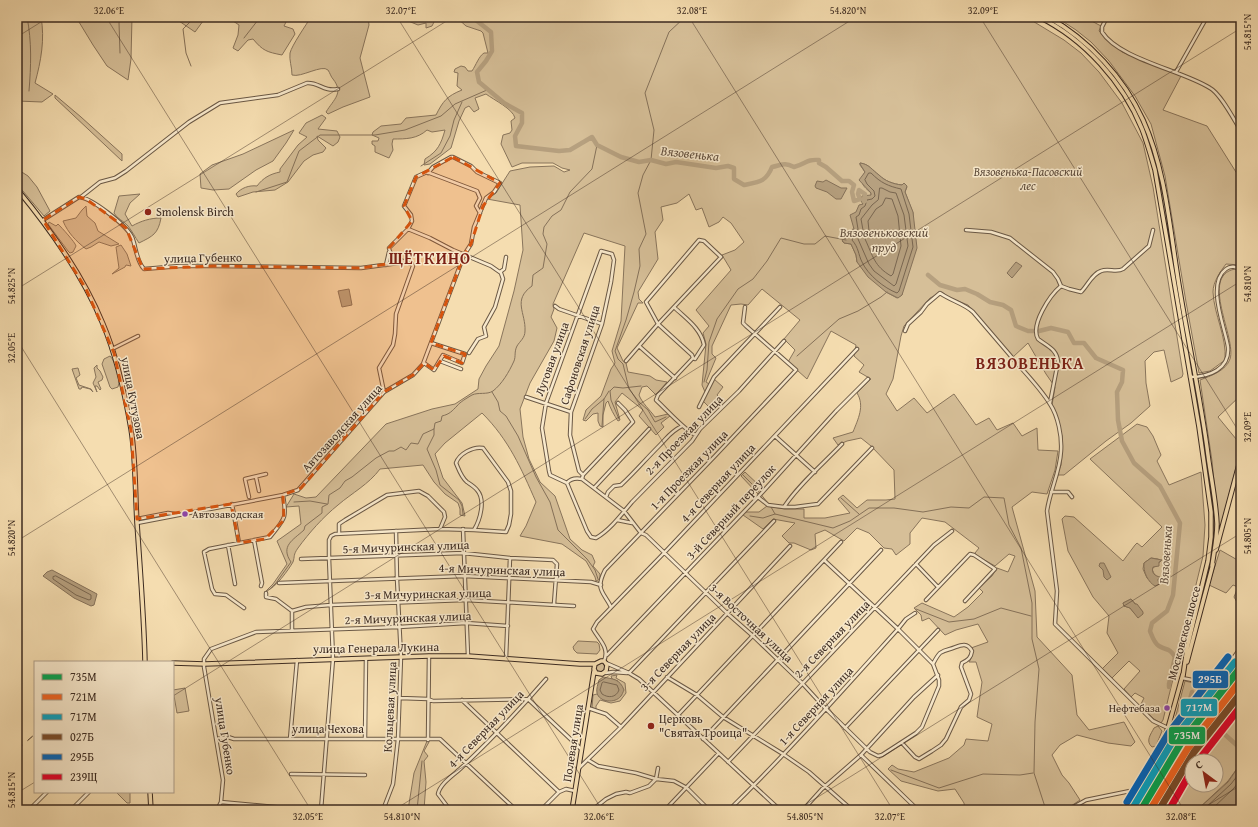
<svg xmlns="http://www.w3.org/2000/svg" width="1258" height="827" font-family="'Gentium Book Plus',serif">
<rect width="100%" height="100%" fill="#f5ddb0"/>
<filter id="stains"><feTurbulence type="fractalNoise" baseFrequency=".005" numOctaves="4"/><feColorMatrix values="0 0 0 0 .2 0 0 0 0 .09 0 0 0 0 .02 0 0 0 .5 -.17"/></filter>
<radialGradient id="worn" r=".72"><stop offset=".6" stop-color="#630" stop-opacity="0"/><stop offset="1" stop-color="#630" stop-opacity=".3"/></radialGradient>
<path fill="#d6bf98" stroke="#89755c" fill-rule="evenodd" d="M17,17H41C45,39 41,61 35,83L53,94L42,102L17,101Z
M81,17H132L131,59L128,80L107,66L93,45L79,22Z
M182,17H206L195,32L179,21Z
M227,17H296L298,19L287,20L284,26L293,29L295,34L282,55C267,52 263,51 253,39L248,40L238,51L233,48L238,35L239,25Z
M311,17H331L338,19L368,17L369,25L360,58L370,97L343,107L328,114L326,112C334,99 344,93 333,79C331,77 330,73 328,70C322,64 301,78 292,75C292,67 289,60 290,53C292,45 306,25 311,17Z
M401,17H442L435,20L432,26L426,28V23L418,25L401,18Z
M456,17H1026L1064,40L1081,53L1099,72L1122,103L1143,143L1153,187L1183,374L1182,377L1171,382L1164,350L1154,352L1145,361L1146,383L1150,406L1131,423L1106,441L1064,475H1057L1061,465L1062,451V436L1052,405L1055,387L1046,374L1028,343L1013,357L968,305L950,298L942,292L930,298L904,326L901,336L893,379L886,394L897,411L914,398L927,413L954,394L976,425L989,418L997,430L1013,423L1022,436L1037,428L1038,450L1058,451L1055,470L1047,494L1032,492L1012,507L1035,591L1037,637L1072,675L1077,715L1089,730L1124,722L1135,742L1131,746L1108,743L1077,735L1060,745L1052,755L1062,775L1069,783L1080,800L1065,810H965L964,803L955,789L938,791L901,781L888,769L892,765L898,769L914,772L949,758L964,745L966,739L988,741L992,724L977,717L982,682L976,662H969C972,657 974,654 971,648L988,642L978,624L956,630L945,635L929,618L922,621L921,615L914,608L922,603L954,617L968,607L983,592L979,588L992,576L997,568L1008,572L1015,556L1009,554L995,566L976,555L975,553L979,548L945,522L922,518L910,533V544L896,555L892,549L884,548L869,533L857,528L844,541L825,530L815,534L816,548L811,550L794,543H789L782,536L795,523L773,519L763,529L743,515L746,512H759L767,506L785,509H804V518H825L850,513L838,499L843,495L857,508L867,500H886L895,499L894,470L871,446L861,438L847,441L838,445L833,438L853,432C858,419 865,406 857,393L871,379L859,372L864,365L854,356L856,345L831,331L807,379L788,362L795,350L784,339L800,320L762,289L748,305L741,304L731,305L712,346V354L716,358L706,382L709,384L705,392L702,385L706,344L703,333L709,326L696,310L731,270L722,255L735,250L744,242L731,223L723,217L719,222L709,227L702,208L696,210L689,194L677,203L661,207L663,220L655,232L658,259L638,292L639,299L643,303H638L617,348L623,361L626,363L628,372L650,376L656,380L667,382L656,395L647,386L642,387L639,395C642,403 650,410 655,417L668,414L670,416L661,423L664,427L656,435L639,416L643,410L622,393L615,402L620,420L618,421C614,415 610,408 608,401L606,403L603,415V427L600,426L598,421V413L593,414L586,421L583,420L586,410L601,396L611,369L615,363L612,351L621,321L625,246L584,233L553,304L554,309L551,317L557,328L554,341L530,383L520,409L523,437L529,459L540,482L555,496L570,539L582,550L592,555L595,562L593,566L600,574V579L596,581L595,577L586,561L562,544L520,536L526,526L536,502C521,468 509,440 482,413L445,443L435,454L443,478L462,503L465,516L460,515V509L458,503L445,494L434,482L423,465L380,469C369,484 352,493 338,505C323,517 309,533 298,548C293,555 295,556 293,562C289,569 275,589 266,591L273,584L287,564L277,541L301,524L299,506L286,507L294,494L306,498L316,497L386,424L432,409L455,404L478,389L479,379L486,366L499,346L514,291L523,250L520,205L487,199L496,193L510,171L530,167L554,166L564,172L570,170L562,168L553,163H522L512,167L501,144L503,135L510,133L512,130L511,121L515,118C513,109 494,100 486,94L475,98L479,109L474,112L469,106L465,108L459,121L451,148L430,164L424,165L425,159C438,151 441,144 445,130L432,132L427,130C417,139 406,139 393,139L392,144L393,150L389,158L375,152V146L372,144V141H378L379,138L372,135L373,132L381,126L401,124L406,118L436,115C443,101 447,96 462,90L457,86L458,73L454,72L455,69L461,66L465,67L468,71H472C476,65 479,56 484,53H488L483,33L481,31L466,26ZM860,163C869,164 872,170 879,175C885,181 893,184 902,185L904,183L907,187L905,192L913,213L902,295L897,298L886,292L857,262L856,255L851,244L844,243L842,241C857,231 855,219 862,205C864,202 868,198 871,195V193C863,186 859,183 865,172L860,165Z
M1056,17H1084L1101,26L1099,31L1122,52L1181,76L1163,110L1207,126L1241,180V265L1226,264C1220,272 1213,282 1213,292C1214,315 1227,337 1225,360L1210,371L1199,373L1186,302L1165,176L1151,124L1135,96L1109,61L1091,42L1076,30Z
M55,95L81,117L122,154V161L55,98Z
M322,115L326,118L318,129L337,131L340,137L338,142L333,146L317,136L318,140L326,148L323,152L313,155L304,161L288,182L275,190L253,192L238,197L236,194C241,188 249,185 257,186C263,178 270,174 280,172V169L298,145L307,137L299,133L306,123Z
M294,130L286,143L273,161L256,170L229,189L213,190L201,188L200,174L212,165L243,154Z
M17,169L28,176L37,187L50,211L44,216L17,184Z
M140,194L130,203L125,214L132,226C141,221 150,218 161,218C158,234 153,236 139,243C135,237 132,231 128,226C123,220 117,219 114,213L119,196Z
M86,206L87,216L95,223L98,231L119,244L111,246L99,242L91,247L86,249C76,241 68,233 63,221L76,218L82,210Z
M49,222L56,226L58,224C62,228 75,242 76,246L73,252L70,253L68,251L48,224Z
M121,245L127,254L131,266L126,265L125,267L112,274L119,268L116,247Z
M1235,269L1241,273V395L1218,417L1241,445V452L1238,460L1219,533L1212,461L1200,380C1210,376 1226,371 1230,359C1237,338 1199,276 1235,269Z
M110,356C116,362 121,380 118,387L112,389L110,387L102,364L104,359Z
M97,365V368L100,371L103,377L102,380L98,382L101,389L100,390L97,386H95L97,392L93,383L96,377L94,368Z
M78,368L80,375L76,378L79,385L91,389L93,392L90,389L82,387L81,389H79L72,369Z
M714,379L723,387L717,395L725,403L715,413L703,401Z
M1196,403H1199C1206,449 1218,499 1214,546C1210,578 1200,610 1191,641L1208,570L1212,546L1213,526L1211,501Z
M1137,424L1147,427L1153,436L1161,455L1157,461L1169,485L1201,472L1205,525L1203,556L1163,720L1161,723L1154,719L1140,706L1144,698L1135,693L1131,697L1124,689L1140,671L1129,661L1112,678L1102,669L1118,653L1107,633L1109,616L1093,597L1068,551L1062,519L1065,516L1074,517L1123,561L1135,545L1137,543L1142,547L1162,527L1090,459ZM1151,558L1158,559L1161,561L1152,569C1154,574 1155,576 1160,578L1158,579V583L1147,578L1143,569L1144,563ZM1131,599L1143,612L1135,614L1130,608L1124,606L1123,603Z
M745,472L763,489L758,494L741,476Z
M1220,550L1241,562V609L1234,597L1238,587L1233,585L1226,593L1209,585Z
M578,641L597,642L599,644L600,650L597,654L577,653L574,650L573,647Z
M595.5 667a4.5 4.5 0 1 1 9 0a4.5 4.5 0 1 1-9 0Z
M617,675L616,678L625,683L626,693L620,701L611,703L600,700L596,706V709L592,708L593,695L597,694L603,700L608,701L618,681L612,679L611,676Z
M1185,681L1215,688L1170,753L1163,750L1176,715Z
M185,688L189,711L177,713L173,690Z
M1232,713L1241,714V763L1228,781L1197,810H1153L1163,791L1213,722L1225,721ZM1192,761H1216V785H1192Z
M1158,726L1162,731L1156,746L1152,747C1145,741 1151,734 1154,728Z
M427,741L429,742L424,751L428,756L424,761L426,782L424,810H408L414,773Z
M116,792H130V803H127Z"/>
<path fill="#b6a07f" stroke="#857159" d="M860,163C869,164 872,170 879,175C885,181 893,184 902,185L904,183L907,186L905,192L913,212L917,248L902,295L898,298L886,292L868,277L857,262L856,255L851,244L844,243L842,240L848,237L854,229L850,215L856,212L859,205L863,204L861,201L862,196L871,195V193L859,180L865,172L860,164Z
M826,180L841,188H847L841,199H836L827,192L816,188L815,186L817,181L823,182Z
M1016,262L1022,266L1012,278L1007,273Z
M349,289L352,305L342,307L338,291Z
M1151,558L1162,560L1159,562V566L1153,567C1151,573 1155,576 1160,577V579H1158V581L1160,584L1155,586C1148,582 1143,572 1144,563Z
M1100,563H1104L1111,577L1107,580L1104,577L1103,570L1099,566Z
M52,570L97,594L94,605L91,606L74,598L43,576L47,572Z
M1131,599L1135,604H1137L1143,612V614L1138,618L1130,608L1124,606L1123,603Z
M603,677C613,679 620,679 624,690C623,692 622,695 621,696C615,704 599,702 597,693C596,689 598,684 599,680Z
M1241,763V802L1234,810H1197L1228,782Z"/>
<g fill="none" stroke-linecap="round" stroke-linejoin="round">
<path stroke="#796650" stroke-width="1" d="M869,173H871C881,183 888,186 901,189L909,214L913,247L899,291L897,293C884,288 868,275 862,262C858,254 859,248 852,240L858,229L856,217L859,215L861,209L865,206L867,200L872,199L875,196L874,191L867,184L865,180Z
M880,188H882L890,192L896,193L904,215L908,246L896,284L894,286L874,271L869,264L858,239L863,230L861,219L872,205L878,200Z
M886,198L892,199L898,216L901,246L893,274L891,276C874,266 873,256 865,239L869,231L868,221L876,209L882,205Z
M56,576L91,595V599L89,600L76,595L53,579V577Z
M604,682L617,685L619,690C616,698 608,698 602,694L600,690L602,683Z
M1203,810L1231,784L1241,771
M1211,810L1234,788L1241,779"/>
<path stroke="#857159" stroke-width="1" d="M27,17C32,42 31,66 29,91
M244,38L258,20V17
M120,53L119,23L120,17
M191,66L186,53L183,29L195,17
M421,166L441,153L450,136L454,120L462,102
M256,192L287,182L299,151L320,135H375L405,130L441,116L455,104L487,90
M797,356L839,319L858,311L881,297L887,292
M704,382L707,370L709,342L717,319L738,289L753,279L767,261L781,238L804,244H815L825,236L846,240
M492,392L498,402L500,411L506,416L518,436L536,477L550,502L558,530L587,559L595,570L598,579
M666,417L655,422L648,410L639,402L629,389L623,364L618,359L615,351L626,320L634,292L640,266L639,249L646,234L638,193L643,175L651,160L654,130L645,93L669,32L685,17
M585,419L592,409L604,399L609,391
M619,419L611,400L610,391L614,387L623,388L641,386
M602,426L604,399
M434,429V435L427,449L436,470L440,485L459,500L462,506L463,514
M743,475L754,486L768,503
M841,498L859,514
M294,502L310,501L327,504
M771,507L775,514
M750,516L763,518L775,514L833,528L850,521L869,508H894L923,512L951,507L969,508L984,497L1004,498L1009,525L1021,548L1032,603V639L1039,669L1035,722L1034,773L1046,810
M269,590L276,583L291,562C280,546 293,540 304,530L305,526L322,513V507L328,504L329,495L340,488L345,481L352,477L376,458L389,451H394L401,447L406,450L411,443L418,444L423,434L434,429L435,423L441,421L442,416C450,414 452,411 457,406C460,402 467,398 472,395C478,392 487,395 493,391C502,384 509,372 514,361C516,356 514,352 517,346C520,341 525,338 525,331C526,313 512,300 532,286L533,275L543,268L547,244L543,234L544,227L552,216L561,210L570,192L592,169L597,145
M916,609L949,622L974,619L1001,608L1031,616
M891,770L939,788L983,774L1020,775L1033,773
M417,810L422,761"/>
<path stroke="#b6a07f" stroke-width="4.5" d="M410,17L417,19L422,17
M472,17L491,32L492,51L486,61L477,72L479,82L504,103L522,113V123L515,136L516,146L559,151L570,150L592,137L597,145L621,157L639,162L651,160L666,164L676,162L716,168L728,166L734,168V179L744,185C759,182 766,182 772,167C782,165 784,162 794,167C806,164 806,159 819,160V163L826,167L842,181H849L854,185L852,192L854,201L860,199L858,194L859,190L865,194L864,201H865
M928,275L940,285L957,290L965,289L977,294L990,302L1003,305L1011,310L1016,326L1028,331H1039L1051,328L1068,332L1074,343H1084L1096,358L1123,370L1122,382L1117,392L1118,420L1122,441L1134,463L1160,486L1180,523L1173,595L1167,611L1152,623L1150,631C1152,636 1154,643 1159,646C1167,651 1169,647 1175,657L1169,684V687
M1192,692L1189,703L1193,711
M1213,726L1222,732L1241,749"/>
<g stroke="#6a5845" stroke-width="4.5">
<path id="minor" d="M1107,17L1102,27V32C1119,59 1181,70 1210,88C1221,94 1234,120 1241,131
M1176,72L1207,17
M81,197L100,182L115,178L126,171L189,122L220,103L278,95L307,83C319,82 323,92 338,89
M43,220L79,197C92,198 126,225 132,237C136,246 136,261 144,269L180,266H213L361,268L406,262
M408,229L412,221L411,215L404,206L416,177L427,172L477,191L480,198L476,206L480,213
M966,230L991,232L1010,238L1053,272L1058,279L1061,286
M386,265L389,252
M500,272L504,269L506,257
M555,306L559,309L602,324
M674,307C685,318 701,328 704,345L695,359L693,358L658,395L656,400C665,408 687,433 696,435
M905,331L908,324L921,312L927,304L940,293C951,301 963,303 973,312C985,326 997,340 1009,354C1022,370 1039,386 1050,404C1058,416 1062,436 1061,451C1060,472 1050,490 1047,511L1057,591L1055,624L1153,721L1168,728
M784,341L739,391L700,429L692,441L632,502C621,515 610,530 596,538L591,537L587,531L567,483L550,475L549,471L542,428L546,403L601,251L612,254L614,260L611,282L602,324L571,412L570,435L579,471L583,475L582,479L624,511L641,533L646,535L728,614L753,636L802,683L825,708L870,752L878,756L882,755L916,733L922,727L939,686V680L933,664L898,629L824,560
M639,346L675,378
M112,349L138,336
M440,361L461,369
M626,361L658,324L721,257L704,241L699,240L646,302L658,324L692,355L693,358
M424,363L434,370L443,355L462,363L465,354L431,343
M1190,377C1209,377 1230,369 1228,347C1225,327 1206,284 1226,269C1231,265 1236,267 1241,269
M384,392L379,368L393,345L395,334L396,314L413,266L412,264C403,261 390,258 389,248L408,229L430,238L453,250L491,266L501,273L503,279L495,307L484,327L486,336L478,339L469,353
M526,397L571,412
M1050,403L1058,362C1057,349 1047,346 1038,339C1030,325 1050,295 1061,286L1069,289L1081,292C1088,285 1092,274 1101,271C1108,268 1117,273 1123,269L1149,246L1153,230
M699,407L714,377L780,307
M775,436L815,472
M583,475L633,422L625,410L618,403
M256,477L259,491
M567,483C571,478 577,478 582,479
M594,488L649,429
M1051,492H1068L1072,497
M249,497L245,479L266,474
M606,497L608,492L614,486L621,485C634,473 646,459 659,446C668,437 670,432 682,426
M758,497L768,505L784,507H795L818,504L872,448
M232,504L239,543
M784,507C798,485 824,463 842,444
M137,519L168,513L175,514
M617,520L632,523
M137,523L283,495L298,490L384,392L413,375L423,364L464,255L471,244L474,227L486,198L494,192L500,183L477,172L471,166L453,157H451L433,167L428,173
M463,529L468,656
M339,534V524L345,520L387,495L419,491L428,496L444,512L445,517L440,529
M254,540L262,583L261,586
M228,545L235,584
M301,559L463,553L510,558L553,560L557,564L554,604
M916,564L938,587
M279,583L464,576L591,582L601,585
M266,593V597L276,599L292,611V630
M926,600L970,554L974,555L995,569L965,601
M611,607C603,591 595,590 605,570L715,456L796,370L746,326L743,323L745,307
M244,608L226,595L215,594L212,589L204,552L209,549L270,537C285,518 287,519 283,495
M292,611L306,607L331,605L465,600L574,606
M607,655L758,497L836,411L868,379
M506,659L510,558
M604,661C610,648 599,640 593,629L597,622L664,553L857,349
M606,663L629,673L639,679L780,810
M605,673L613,672L627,673
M629,673L774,521
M667,677L697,695L723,717L783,754L809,772L852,810
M1182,678L1213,684L1222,674L1241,647
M400,698L428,699L433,701L528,699L581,749
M462,700L559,792
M588,708L606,714L621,727
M678,715L841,542
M845,728L938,630
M365,738L366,659
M217,739L228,737L234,739H440L516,810
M290,739L297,660
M703,739L881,550
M428,740L429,656
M902,743L915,757L919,759L932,751L941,745L946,739L961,707L969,700L971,694L961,667L962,663C968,660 971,658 972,651C966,640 958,647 950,649C946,650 943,651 940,653C937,656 935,660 933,664
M861,755L918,810
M588,760L598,766L636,773L656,779L674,781L687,788L709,810
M728,762L934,545L952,531
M579,768L621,727L790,546
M291,774L365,775
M221,802L285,808L363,809
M29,810L47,792
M71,810L89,792
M217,810L221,802L223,780L204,667V659L211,649L256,632L399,627L466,623L508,626
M321,810L333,659L329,558V540L331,536L335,534L440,529L474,530L506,532L509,525L511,514V491L508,482L483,448C473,446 459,454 456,463C459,470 461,477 467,482C470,484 475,487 477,490C486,500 480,520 474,530
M383,810L393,784L398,739L401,657L397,579L396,531
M450,810L438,794C440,784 452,776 460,769C490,741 519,710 546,679
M541,810L559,792L566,789L575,791
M585,810L596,807L606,799L616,794L626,792L630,793L649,786L656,779L658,768
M665,810L718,754
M729,810C788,752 843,690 898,629L906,619L915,613
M803,810L822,789L861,755L914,697L938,675
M1068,810L1086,800L1130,791L1139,794"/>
</g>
<g stroke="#3c2b21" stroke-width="5.5">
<path id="major" d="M1039,17C1084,39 1123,82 1142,129C1147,142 1151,156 1155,170L1199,427L1211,512V537L1208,561L1187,648L1183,676
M1048,17C1089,40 1124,78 1143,120C1167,173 1170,234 1180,291C1189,346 1201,400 1208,455C1211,478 1216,501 1217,524C1217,538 1214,552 1212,566
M17,189C51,230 83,275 103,324C117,357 125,394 131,429C136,460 135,492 137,523C140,569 144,616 145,662
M1216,550L1241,457
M1187,662L1213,564
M173,663L205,664L429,656H468L580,664H595L601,661H604L607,665L606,671L602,674L596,673L594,669L595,664
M150,792L151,810
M572,810L594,671
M1131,810L1159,752L1168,728L1183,674"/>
</g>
<use href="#minor" stroke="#f8e9cc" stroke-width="2.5"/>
<use href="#major" stroke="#f5ddb0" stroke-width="3.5"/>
<path stroke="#3c2b21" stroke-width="1" stroke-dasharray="7 7" stroke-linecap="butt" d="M17,750L35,734"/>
<g stroke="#f8e9cc" stroke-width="10">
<path id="rail-1" d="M1141,810L1181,743L1241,667"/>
</g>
<g stroke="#f8e9cc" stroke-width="10">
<path id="rail-2" d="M1150,810L1188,748L1241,680"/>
</g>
<g stroke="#f8e9cc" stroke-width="10">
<path id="rail-3" d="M1134,806L1174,739L1235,662"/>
</g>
<g stroke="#f8e9cc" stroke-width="10">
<path id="rail-4" d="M1159,810L1194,752L1241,693"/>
</g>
<g stroke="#f8e9cc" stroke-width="10">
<path id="rail-5" d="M1127,802L1168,734L1228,657"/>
</g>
<g stroke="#f8e9cc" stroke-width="10">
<path id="rail-6" d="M1198,761L1241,706
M1169,810L1192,770"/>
</g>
<use href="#rail-1" stroke="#00a651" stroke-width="7"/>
<use href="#rail-2" stroke="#f26522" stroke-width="7"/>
<use href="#rail-3" stroke="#03a3c5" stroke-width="7"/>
<use href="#rail-4" stroke="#7a4b2a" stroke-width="7"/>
<use href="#rail-5" stroke="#0065bd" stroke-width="7"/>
<use href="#rail-6" stroke="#e4002b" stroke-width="7"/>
</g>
<path fill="#d7540e" fill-opacity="0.2" stroke="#d7540e" stroke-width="3" stroke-dasharray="8 5" stroke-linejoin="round" d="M453,157L500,183L483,206L471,244L464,255L431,343L465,354L462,363L444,356L434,370L424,363L413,375L384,392L301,488L283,495L284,520L265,539L239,543L231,504L137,519L131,430L114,353L86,289L43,220L79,197L86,199L126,228L143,269L213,266L361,268L399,262L389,248L412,221L404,206L416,177Z"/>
<path fill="none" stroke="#3c2b21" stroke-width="1" stroke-opacity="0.45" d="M106,17L602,810M397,17L893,810M689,17L1184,810M980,17L1241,435M17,37L49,17M17,289L453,17M17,340L311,810M17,541L856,17M173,696L1241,28M17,793L35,782M17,806L20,810M394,810L1241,281M797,810L1241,533M1200,810L1241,785"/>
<g fill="#8f2418" stroke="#f8e9cc" stroke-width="1.5">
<circle cx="148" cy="212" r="4"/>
<circle cx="651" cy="726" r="4"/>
</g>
<g fill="#8e44ad" stroke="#f8e9cc" stroke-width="1.5">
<circle cx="185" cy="514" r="3.5"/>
<circle cx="1167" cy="708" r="3.5"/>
</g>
<g text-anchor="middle" stroke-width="3" stroke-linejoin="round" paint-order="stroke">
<g font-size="11" fill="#3c2b21" stroke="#f8e9cc" text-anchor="start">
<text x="192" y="518">Автозаводская</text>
<text x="1160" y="712" text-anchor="end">Нефтебаза</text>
</g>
<g font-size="12" font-style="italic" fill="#5b4939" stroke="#f8e9cc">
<text x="1028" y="176">Вязовенька-Пасовский<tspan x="1028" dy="14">лес</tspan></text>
</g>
<g font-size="12" fill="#3c2b21" stroke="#f8e9cc" text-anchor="start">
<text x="156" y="216">Smolensk Birch</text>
<text x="659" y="723">Церковь<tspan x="659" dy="14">"Святая Троица"</tspan></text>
</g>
<g font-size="12" fill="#3c2b21" stroke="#f8e9cc">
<text transform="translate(203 258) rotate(-1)" y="4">улица Губенко</text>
<text transform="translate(580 355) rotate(-72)" y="4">Сафоновская улица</text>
<text transform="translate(552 359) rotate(-70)" y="4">Луговая улица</text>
<text transform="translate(133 398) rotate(79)" y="4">улица Кутузова</text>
<text transform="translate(342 428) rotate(-48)" y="4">Автозаводская улица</text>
<text transform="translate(684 435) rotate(-46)" y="4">2-я Проезжая улица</text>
<text transform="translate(689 470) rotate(-46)" y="4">1-я Проезжая улица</text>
<text transform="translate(718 483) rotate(-47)" y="4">4-я Северная улица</text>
<text transform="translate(731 512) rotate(-47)" y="4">3-й Северный переулок</text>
<text transform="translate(406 547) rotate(-2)" y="4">5-я Мичуринская улица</text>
<text transform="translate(502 570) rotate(2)" y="4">4-я Мичуринская улица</text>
<text transform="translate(428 594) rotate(-1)" y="4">3-я Мичуринская улица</text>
<text transform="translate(408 618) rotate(-2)" y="4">2-я Мичуринская улица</text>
<text transform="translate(751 623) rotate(43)" y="4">3-я Восточная улица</text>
<text transform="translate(1184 633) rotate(-75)" y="4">Московское шоссе</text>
<text transform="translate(832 639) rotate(-46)" y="4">2-я Северная улица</text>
<text transform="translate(376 648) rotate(-1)" y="4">улица Генерала Лукина</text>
<text transform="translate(678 652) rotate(-46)" y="4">3-я Северная улица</text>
<text transform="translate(816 706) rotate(-47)" y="4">1-я Северная улица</text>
<text transform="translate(390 707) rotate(-87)" y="4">Кольцевая улица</text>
<text x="328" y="733">улица Чехова</text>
<text transform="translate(486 729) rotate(-46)" y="4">4-я Северная улица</text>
<text transform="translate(225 736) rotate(81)" y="4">улица Губенко</text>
<text transform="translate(573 743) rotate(-81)" y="4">Полевая улица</text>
</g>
<g font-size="13" font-style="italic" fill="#614e3d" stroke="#f8e9cc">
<text transform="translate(690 153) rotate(6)" y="5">Вязовенька</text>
<text x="884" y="237">Вязовеньковский<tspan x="884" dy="15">пруд</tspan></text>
<text transform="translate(1165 555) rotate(-86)" y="5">Вязовенька</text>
</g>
<g font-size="16" font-weight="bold" letter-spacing="1" fill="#7a1f14" stroke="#f8e9cc">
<text x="430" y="264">ЩЁТКИНО</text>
<text x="1030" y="369">ВЯЗОВЕНЬКА</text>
</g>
</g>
<g stroke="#f8e9cc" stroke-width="1.5">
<rect x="1192" y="670" width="37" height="19" rx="4" fill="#0065bd"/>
<rect x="1180" y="698" width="38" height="19" rx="4" fill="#03a3c5"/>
<rect x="1168" y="726" width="38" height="19" rx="4" fill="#00a651"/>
</g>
<g font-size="11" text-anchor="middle" font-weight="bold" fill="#fff">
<text x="1210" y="683">295Б</text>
<text x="1199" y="711">717М</text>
<text x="1187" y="739">735М</text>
</g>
<rect width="1258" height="827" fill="none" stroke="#f5ddb0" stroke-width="44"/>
<rect x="34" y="661" width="140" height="132" fill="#f8e9cc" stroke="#ad9d88"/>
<rect x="42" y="674" width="20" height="6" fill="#00a651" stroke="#ad9d88"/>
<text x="70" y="681" font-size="12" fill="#3c2b21">735М</text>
<rect x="42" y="694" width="20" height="6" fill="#f26522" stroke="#ad9d88"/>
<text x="70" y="701" font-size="12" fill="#3c2b21">721М</text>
<rect x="42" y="714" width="20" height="6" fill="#03a3c5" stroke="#ad9d88"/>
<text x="70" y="721" font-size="12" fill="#3c2b21">717М</text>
<rect x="42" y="734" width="20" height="6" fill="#7a4b2a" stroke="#ad9d88"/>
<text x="70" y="741" font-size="12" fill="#3c2b21">027Б</text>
<rect x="42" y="754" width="20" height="6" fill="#0065bd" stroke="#ad9d88"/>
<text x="70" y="761" font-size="12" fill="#3c2b21">295Б</text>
<rect x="42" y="774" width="20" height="6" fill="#e4002b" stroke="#ad9d88"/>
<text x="70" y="781" font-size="12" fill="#3c2b21">239Щ</text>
<g transform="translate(1204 773) rotate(328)"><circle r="19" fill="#f8e9cc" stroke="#ad9d88"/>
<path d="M0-3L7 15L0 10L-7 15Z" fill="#8f2418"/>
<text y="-6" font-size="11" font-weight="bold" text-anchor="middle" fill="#3c2b21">С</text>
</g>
<rect x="22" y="22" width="1214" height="783" fill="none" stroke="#3c2b21" stroke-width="1.5"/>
<g font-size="10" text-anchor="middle" fill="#3c2b21">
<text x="109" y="14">32.06°E</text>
<text x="401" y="14">32.07°E</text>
<text x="692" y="14">32.08°E</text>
<text x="848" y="14">54.820°N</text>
<text x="983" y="14">32.09°E</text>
<text transform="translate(1247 32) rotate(-90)" y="4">54.815°N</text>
<text transform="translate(1247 284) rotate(-90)" y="4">54.810°N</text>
<text transform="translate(11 286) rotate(-90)" y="4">54.825°N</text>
<text transform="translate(11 348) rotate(-90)" y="4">32.05°E</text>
<text transform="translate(1247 427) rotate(-90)" y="4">32.09°E</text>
<text transform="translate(1247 536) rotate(-90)" y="4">54.805°N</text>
<text transform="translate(11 538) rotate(-90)" y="4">54.820°N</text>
<text transform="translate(11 790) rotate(-90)" y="4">54.815°N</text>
<text x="308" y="820">32.05°E</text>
<text x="402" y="820">54.810°N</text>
<text x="599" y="820">32.06°E</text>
<text x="805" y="820">54.805°N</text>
<text x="890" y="820">32.07°E</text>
<text x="1181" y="820">32.08°E</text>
</g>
<rect width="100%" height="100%" filter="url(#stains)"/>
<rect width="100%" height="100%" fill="url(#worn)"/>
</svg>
